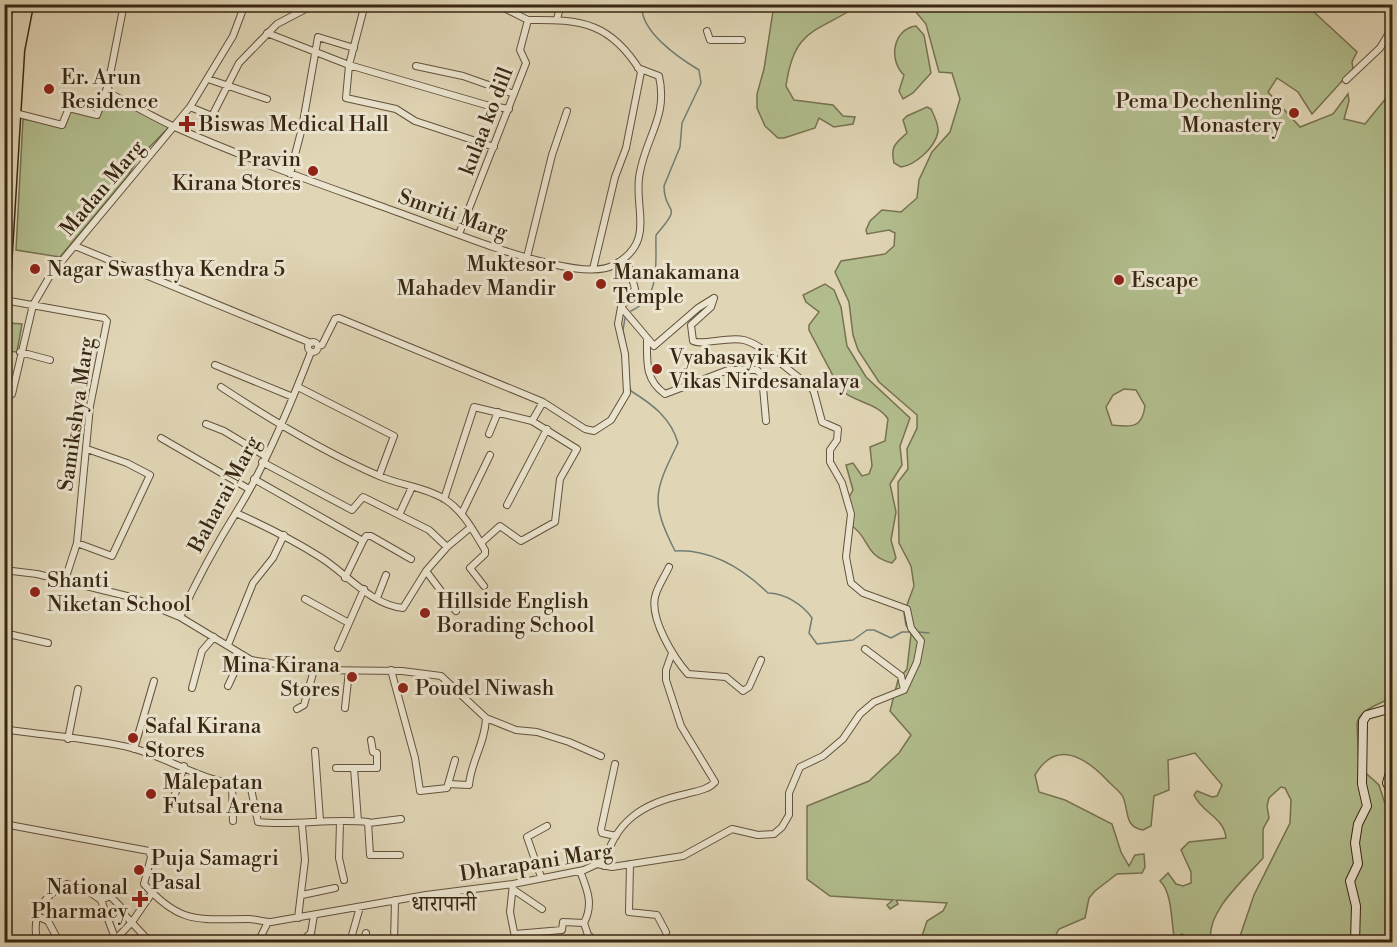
<svg xmlns="http://www.w3.org/2000/svg" width="1397" height="947" font-family="'Libre Bodoni','Noto Serif Devanagari',serif">
<rect width="100%" height="100%" fill="#e0d5b5"/>
<filter id="stains"><feTurbulence type="fractalNoise" baseFrequency=".00333" numOctaves="4"/><feColorMatrix values="0 0 0 0 .2 0 0 0 0 .09 0 0 0 0 .02 0 0 0 .5 -.17"/></filter>
<radialGradient id="worn" r=".72"><stop offset=".6" stop-color="#630" stop-opacity="0"/><stop offset="1" stop-color="#630" stop-opacity=".3"/></radialGradient>
<path fill="#b2bd8d" stroke="#767250" stroke-width="1.5" fill-rule="evenodd" d="M1300,4L1314,12L1357,52L1352,62L1353,69L1312,114L1298,92L1277,78L1268,92L1300,127L1333,114L1348,94L1349,101L1344,119L1365,124L1387,97L1392,100V697C1381,704 1359,709 1357,724L1359,767L1379,785L1385,804L1392,815V942H1238L1254,895L1290,823L1291,800L1285,788L1281,787L1269,798L1267,806L1269,818L1263,829V858C1245,879 1205,912 1211,942H1201L1198,939L1192,942L1182,934L1179,936L1181,942H1175C1171,925 1173,893 1160,881L1168,873L1176,884L1183,886L1191,883V872L1181,850L1189,842L1226,838C1224,817 1202,813 1194,795L1197,791L1212,797L1217,796L1222,785L1195,753L1168,760L1169,790L1154,796L1151,826L1143,830C1124,827 1129,811 1123,797C1120,791 1111,785 1107,780C1085,757 1056,739 1035,775L1039,792L1065,800L1112,824L1121,852L1129,866L1135,855L1144,854L1145,867L1142,873L1117,874L1095,891L1089,898L1085,918L1059,929L1052,942H920L927,921L943,911L947,903L896,900L898,904L890,909L887,905L893,900L830,896L807,879V806L869,781L899,753L911,735L890,711L898,680L907,669L911,634L906,625L904,613L914,586L911,566L899,543L898,482L908,469L907,449L917,428V415L879,382L858,350L853,335L849,302L835,272L841,261L885,254L894,246L895,233L889,230L867,234L866,230L870,221L882,210L901,212L917,198L919,180L932,152L950,132L960,99L952,73L939,72L926,24L910,5ZM1124,389L1136,390L1145,406C1142,429 1131,427 1112,425L1106,407L1113,395Z
M774,5H859C817,33 794,27 786,86L794,100L833,105L843,116L855,117L853,124L834,127L819,118L815,128L784,138H778L765,126L757,108V94L764,69Z
M916,26L924,35L931,73L913,93L903,99L899,91L904,75C888,60 893,29 916,26Z
M107,96L171,125L138,159L127,177L60,257L16,250L23,119L65,127L72,107L98,115L102,111Z
M927,107L931,109C934,115 939,125 938,132C935,148 915,165 901,167L894,163C890,146 896,143 907,133L903,120L907,116Z
M825,284L834,290L841,307L847,346L866,377L910,418L900,446L902,465L890,484L896,512L891,540L896,558L892,563C864,556 870,538 852,526L853,516L848,499L853,490L846,465L853,463L862,476L869,474L872,466L870,447L885,441L888,419C877,402 854,403 840,389L809,330V325L819,312L806,302L803,295Z
M8,323L22,324L17,352L6,351Z"/>
<g fill="none" stroke-linecap="round" stroke-linejoin="round">
<path stroke="#717d74" stroke-width="1.5" d="M631,311C662,297 655,262 656,235C685,202 664,216 664,186L680,147L682,123L701,83L699,70C679,58 639,31 642,4
M625,318L623,330L628,357
M629,385L631,391C652,404 671,418 678,443C654,492 650,501 675,551C711,549 743,569 768,593C785,593 803,605 812,618L809,633L817,644L853,640L867,630H874L891,638L902,632H911
M918,632L929,633"/>
<g stroke="#63523c" stroke-width="8">
<path id="street" d="M365,4L349,65L346,98L396,109L415,121L494,147
M496,4L528,20
M4,15L17,19
M557,19L561,4
M528,20C582,19 611,23 641,72L626,148L615,177L593,269
M707,31L710,40H742
M267,33L349,65L486,105L509,109
M416,66L463,76L514,94
M208,79L267,99
M1346,80L1380,48L1392,28
M108,85L109,93C132,104 154,118 177,128C249,160 323,185 397,212C448,230 499,252 552,264C569,268 598,274 614,265C658,241 632,207 640,172C647,135 668,116 659,76L638,68
M190,107L212,116L239,63L277,24L315,4
M15,113L62,125L69,108L97,115L108,85L124,4
M290,174L302,128L318,37L354,48
M459,234L526,63L520,50L528,20
M75,246L311,343
M527,257L552,155L567,111
M4,300L104,318L107,321L90,406L77,543L65,580
M622,308L654,346L698,308L714,298
M647,340C647,362 645,380 665,394L728,370H757L762,376L766,421
M308 347a5 5 0 1 1 10 0a5 5 0 1 1-10 0Z
M318,346L322,345L335,319L339,318L543,402L585,429L594,431L611,420L627,393L625,354L618,324L621,307L635,289L629,267L619,262
M20,352L50,360
M215,365L293,397
M221,387C271,420 322,451 377,475C398,485 426,487 446,500C464,512 474,532 485,550V554L470,568L484,586
M298,387L394,436L379,476
M4,399L12,394L33,305L51,274L190,107L233,36L245,4
M532,421L543,402
M206,424L224,431L265,456
M489,434L498,412
M161,438L249,489
M262,462L352,510L363,497L399,515
M254,479L363,541L345,578
M412,487L399,515L429,530L447,547L426,571L456,611
M444,499L474,407L532,421L577,449L560,479L555,522L521,541L500,526L481,543
M507,505L547,429
M236,513C265,526 293,540 320,557C346,573 371,605 403,608L426,571
M462,513L490,455
M363,541L366,536H371L411,559
M77,543L112,556L150,475L127,463L87,449
M447,547L471,527
M669,567C665,576 657,587 655,597C650,620 674,658 688,674L726,677L743,691L749,687L761,660
M4,570L37,574L131,597L180,617L251,660L314,670L402,671L441,676L486,718C485,744 471,761 469,785L448,784
M377,598L386,575
M305,599L347,622
M180,617C197,579 216,545 237,511C265,467 292,401 311,352
M4,633L48,643
M228,645L253,583L273,558L284,535
M338,648L364,589
M865,649L901,676L904,690
M391,670L415,758L420,791L447,788L455,760
M228,686L242,656
M192,688L202,651L214,637
M345,708L349,671
M297,709L304,705L314,670
M486,718L516,730L537,732L569,742L601,756
M4,729C47,736 91,738 132,748C171,758 209,787 250,784L258,822C296,826 330,818 368,822L370,855H400
M68,739L78,689
M4,740L9,730
M134,749L154,681
M315,751L320,820
M615,764L601,829L602,833L616,836
M336,768H354
M232,784L233,821
M170,810L184,766
M358,821L354,768H377V753L373,752L371,740
M340,822L339,858L344,880
M369,823L401,819
M4,824L149,851L151,857L144,884C181,925 198,919 248,919C256,919 264,922 271,922L426,895L513,884L584,870L597,864L612,867L683,856L732,829L758,835L774,834L782,827L789,815V793L800,767L823,756L843,739L860,714L874,702L904,690L917,662L921,641L911,628L907,609L863,593L851,583L846,557L851,514L842,483L830,462V450L837,440L838,429L822,422L814,392L810,385C790,374 766,346 744,340C728,336 702,346 693,341L691,325L711,307L714,298
M630,864L629,912L657,915L666,932
M604,866C614,821 643,803 686,794C696,791 708,790 715,782L681,726L666,680V670L672,653
M580,871C587,889 594,904 584,923L588,935L597,942
M541,877L527,837L547,826
M513,884L510,912L516,942
M514,890L542,909
M302,895L335,888
M101,900L110,896L120,906V910L150,942
M35,915L48,921L57,938
M298,918L305,860L302,825
M515,934L562,930L563,922L584,923
M37,942C32,915 41,896 67,884L85,889L101,900L115,938
M113,942L132,922L152,893
M258,942L268,922
M301,942L311,933L314,915
M350,942L360,907
M363,942L366,933
M394,942L395,900"/>
</g>
<g stroke="#392713" stroke-width="10">
<path id="secondary" d="M1392,766L1387,783L1392,792
M1355,942L1356,906L1350,881L1358,864L1355,843L1358,824L1367,806L1362,784L1363,721L1367,715L1392,708"/>
</g>
<g stroke="#392713" stroke-width="13">
<path id="highway" d="M4,159L11,49L20,4
M4,297L19,50L28,4"/>
</g>
<use href="#street" stroke="#ebe4cf" stroke-width="6"/>
<use href="#secondary" stroke="#ebe4cf" stroke-width="8"/>
<use href="#highway" stroke="#e0d5b5" stroke-width="10"/>
</g>
<g fill="#8f2418" stroke="#ebe4cf" stroke-width="2">
<circle cx="49" cy="89" r="6"/>
<circle cx="1294" cy="113" r="6"/>
<path d="M184 115h6v6h6v6h-6v6h-6v-6h-6v-6h6z"/>
<circle cx="313" cy="171" r="6"/>
<circle cx="35" cy="269" r="6"/>
<circle cx="568" cy="276" r="6"/>
<circle cx="1119" cy="280" r="6"/>
<circle cx="601" cy="284" r="6"/>
<circle cx="657" cy="369" r="6"/>
<circle cx="35" cy="592" r="6"/>
<circle cx="425" cy="613" r="6"/>
<circle cx="352" cy="677" r="6"/>
<circle cx="403" cy="688" r="6"/>
<circle cx="133" cy="738" r="6"/>
<circle cx="151" cy="794" r="6"/>
<circle cx="139" cy="870" r="6"/>
<path d="M137 890h6v6h6v6h-6v6h-6v-6h-6v-6h6z"/>
</g>
<g text-anchor="middle" stroke-width="6" stroke-linejoin="round" paint-order="stroke">
<g font-size="21" fill="#392713" stroke="#ebe4cf" text-anchor="start">
<text x="61" y="84">Er. Arun<tspan x="61" dy="24">Residence</tspan></text>
<text x="1282" y="108" text-anchor="end">Pema Dechenling<tspan x="1282" dy="24">Monastery</tspan></text>
<text x="199" y="131">Biswas Medical Hall</text>
<text x="301" y="166" text-anchor="end">Pravin<tspan x="301" dy="24">Kirana Stores</tspan></text>
<text x="556" y="271" text-anchor="end">Muktesor<tspan x="556" dy="24">Mahadev Mandir</tspan></text>
<text x="47" y="276">Nagar Swasthya Kendra 5</text>
<text x="613" y="279">Manakamana<tspan x="613" dy="24">Temple</tspan></text>
<text x="1131" y="287">Escape</text>
<text x="669" y="364">Vyabasayik Kit<tspan x="669" dy="24">Vikas Nirdesanalaya</tspan></text>
<text x="47" y="587">Shanti<tspan x="47" dy="24">Niketan School</tspan></text>
<text x="437" y="608">Hillside English<tspan x="437" dy="24">Borading School</tspan></text>
<text x="340" y="672" text-anchor="end">Mina Kirana<tspan x="340" dy="24">Stores</tspan></text>
<text x="415" y="695">Poudel Niwash</text>
<text x="145" y="733">Safal Kirana<tspan x="145" dy="24">Stores</tspan></text>
<text x="163" y="789">Malepatan<tspan x="163" dy="24">Futsal Arena</tspan></text>
<text x="151" y="865">Puja Samagri<tspan x="151" dy="24">Pasal</tspan></text>
<text x="128" y="894" text-anchor="end">National<tspan x="128" dy="24">Pharmacy</tspan></text>
</g>
<g font-size="21" fill="#392713" stroke="#ebe4cf">
<text transform="translate(486 121) rotate(-69)" y="7">kulaa ko dill</text>
<text transform="translate(102 188) rotate(-50)" y="7">Madan Marg</text>
<text transform="translate(453 214) rotate(19)" y="7">Smriti Marg</text>
<text transform="translate(76 414) rotate(-82)" y="7">Samikshya Marg</text>
<text transform="translate(224 494) rotate(-62)" y="7">Baharai Marg</text>
<text transform="translate(536 862) rotate(-9)" y="7">Dharapani Marg</text>
</g>
<g font-size="22" fill="#392713" stroke="#ebe4cf">
<text x="444" y="911">धारापानी</text>
</g>
</g>
<rect width="1397" height="947" fill="none" stroke="#e0d5b5" stroke-width="24"/>
<rect x="6" y="6" width="1385" height="935" fill="none" stroke="#392713" stroke-width="3"/>
<rect x="12" y="12" width="1373" height="923" fill="none" stroke="#392713" stroke-width="1.5"/>
<rect width="100%" height="100%" filter="url(#stains)"/>
<rect width="100%" height="100%" fill="url(#worn)"/>
</svg>
